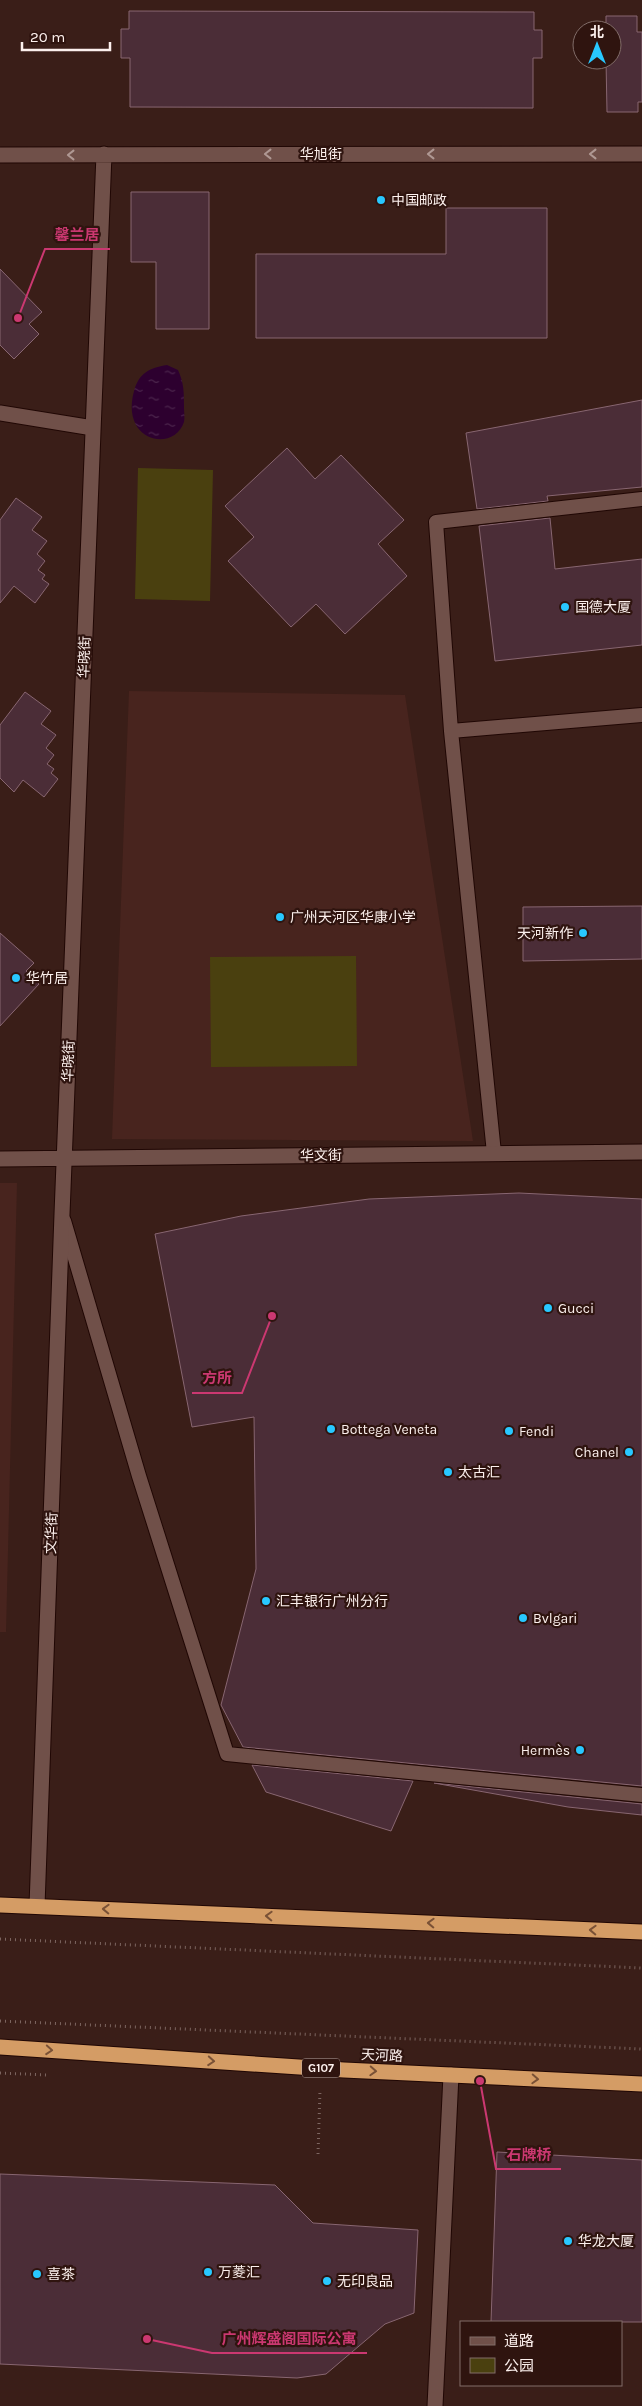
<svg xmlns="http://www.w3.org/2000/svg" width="642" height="2406" font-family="Karla,'Noto Sans SC',sans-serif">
<defs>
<pattern id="water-ripples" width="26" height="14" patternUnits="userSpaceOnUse" patternTransform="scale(1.25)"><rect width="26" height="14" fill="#2d002f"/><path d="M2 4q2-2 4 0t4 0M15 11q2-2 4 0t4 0" fill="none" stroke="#4c264d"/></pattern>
</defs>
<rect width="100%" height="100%" fill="#3a1e18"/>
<path fill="#48241e" d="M129,691L405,695L473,1141L112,1139Z
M0,1183H17L6,1632H0Z"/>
<path fill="#4a400f" d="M138,468L213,470L210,601L135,599Z
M356,956L357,1066L211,1067L210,957Z"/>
<path fill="url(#water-ripples)" d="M167,365L178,370C184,383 184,392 184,407C184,411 185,418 184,422C174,453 120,442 134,391C139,373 149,368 167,365Z"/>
<path fill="#4b2d37" stroke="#886671" d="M129,11L534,12V30H542V58H533V108L130,107V58H121V29H129Z
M606,16H637V32H642V102H638V112H607L606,60H612V30H606Z
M131,192H209V329H156V262H131Z
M446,208H547V338H256V254H446Z
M0,269L42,312L29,324L39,334L14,359L0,345Z
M642,400V487L547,496L548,501L477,509L466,433Z
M287,448L315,479L341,455L404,520L378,544L407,576L345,634L316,604L291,627L228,561L254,537L225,506Z
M16,498L42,517L32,530L47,541L37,554L45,561L38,570L45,575L42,579L49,584L35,603L14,586L0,603V520Z
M550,518L555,569L642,559V645L495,661L479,526Z
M25,692L51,711L41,724L56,735L46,748L54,755L47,764L54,769L51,773L58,779L44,797L23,780L14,792L0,778V725Z
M642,906V959L523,961V907Z
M0,933L34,963L26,971L39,984L0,1026Z
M519,1193L642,1199V1786L243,1747L221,1705L256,1569L254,1417L192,1427L155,1234L241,1216L369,1199Z
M252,1765L413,1781L391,1831L266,1792Z
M434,1783L642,1804V1815L568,1807Z
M497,2152L642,2160V2322H491Z
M0,2174L275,2185L313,2223L418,2230L414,2313L385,2324L326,2374L297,2378L0,2364Z"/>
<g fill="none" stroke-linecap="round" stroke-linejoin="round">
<g stroke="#200704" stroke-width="16">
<path id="lane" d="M451,731L642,715
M494,1153L451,731L436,522L642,499
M64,1221L139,1476L227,1754L642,1795"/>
</g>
<g stroke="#200704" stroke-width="17">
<path id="street" d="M0,155L642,154
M0,413L93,428
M0,1159L642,1152
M37,1906L62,1214L104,154
M435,2406L451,2075"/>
</g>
<g stroke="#200704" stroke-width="17">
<path id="highway" d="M0,1905L642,1932
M0,2047L344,2070L642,2084"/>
</g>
<path stroke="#7d6661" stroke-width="3" stroke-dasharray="1 4" stroke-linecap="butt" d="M0,1939L642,1968
M0,2021L642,2049
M0,2073L47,2075
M318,2154L320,2090"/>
<use href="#lane" stroke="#705049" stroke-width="14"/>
<use href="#street" stroke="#705049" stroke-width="15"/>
<use href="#highway" stroke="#d49c65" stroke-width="15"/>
</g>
<defs><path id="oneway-chevron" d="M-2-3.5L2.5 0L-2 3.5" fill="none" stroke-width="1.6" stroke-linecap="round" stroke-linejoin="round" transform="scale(1.25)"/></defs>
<g stroke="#af9893">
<use href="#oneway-chevron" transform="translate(268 154) rotate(180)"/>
<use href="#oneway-chevron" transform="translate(431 154) rotate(180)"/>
<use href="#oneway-chevron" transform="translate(593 154) rotate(180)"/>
<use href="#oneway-chevron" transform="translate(71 155) rotate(180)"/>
</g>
<g stroke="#795136">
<use href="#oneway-chevron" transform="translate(106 1909) rotate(-178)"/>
<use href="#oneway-chevron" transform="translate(269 1916) rotate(-178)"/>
<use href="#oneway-chevron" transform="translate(431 1923) rotate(-178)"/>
<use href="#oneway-chevron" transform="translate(593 1930) rotate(-178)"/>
<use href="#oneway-chevron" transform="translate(49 2050) rotate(4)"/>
<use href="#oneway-chevron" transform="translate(211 2061) rotate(4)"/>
<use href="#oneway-chevron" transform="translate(373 2071) rotate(3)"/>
<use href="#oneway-chevron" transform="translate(535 2079) rotate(3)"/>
</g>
<g fill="#28c8ff" stroke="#2f140f" stroke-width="2">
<circle cx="381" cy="200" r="5"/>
<circle cx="565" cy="607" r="5"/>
<circle cx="280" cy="917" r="5"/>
<circle cx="583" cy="933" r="5"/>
<circle cx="16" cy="978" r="5"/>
<circle cx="548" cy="1308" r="5"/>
<circle cx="331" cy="1429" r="5"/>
<circle cx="509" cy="1431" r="5"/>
<circle cx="629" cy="1452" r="5"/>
<circle cx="448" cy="1472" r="5"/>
<circle cx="266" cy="1601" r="5"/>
<circle cx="523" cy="1618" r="5"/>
<circle cx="580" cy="1750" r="5"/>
<circle cx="568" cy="2241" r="5"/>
<circle cx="208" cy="2272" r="5"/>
<circle cx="37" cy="2274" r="5"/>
<circle cx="327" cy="2281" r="5"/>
</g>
<g text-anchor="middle" stroke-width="4.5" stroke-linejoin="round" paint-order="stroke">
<rect fill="#2f140f" stroke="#beaeaa" stroke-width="1" x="302" y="2058.5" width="38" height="19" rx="4"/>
<g font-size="12" font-weight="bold" fill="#fcf0ed">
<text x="321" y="2072">G107</text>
</g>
<g font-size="14" fill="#fcf0ed" stroke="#2f140f">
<text x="321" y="159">华旭街</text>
<text transform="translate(84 657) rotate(-88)" y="5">华晓街</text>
<text transform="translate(68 1061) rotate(-88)" y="5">华晓街</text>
<text transform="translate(321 1155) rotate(-1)" y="5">华文街</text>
<text transform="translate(51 1533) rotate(-88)" y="5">文华街</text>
<text transform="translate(382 2055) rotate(3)" y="5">天河路</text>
</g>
<g font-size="14" fill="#fcf0ed" stroke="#2f140f" text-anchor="start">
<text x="391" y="205">中国邮政</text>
<text x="575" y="612">国德大厦</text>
<text x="290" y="922">广州天河区华康小学</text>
<text x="573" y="938" text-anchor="end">天河新作</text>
<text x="26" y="983">华竹居</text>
<text x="558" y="1313">Gucci</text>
<text x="341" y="1434">Bottega Veneta</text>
<text x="519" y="1436">Fendi</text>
<text x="619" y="1457" text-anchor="end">Chanel</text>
<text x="458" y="1477">太古汇</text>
<text x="276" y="1606">汇丰银行广州分行</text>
<text x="533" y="1623">Bvlgari</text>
<text x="570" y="1755" text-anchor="end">Hermès</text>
<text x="578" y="2246">华龙大厦</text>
<text x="218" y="2277">万菱汇</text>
<text x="47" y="2279">喜茶</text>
<text x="337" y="2286">无印良品</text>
</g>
</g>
<path fill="none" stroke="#cb3871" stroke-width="2" d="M18 318L45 249H110M272 1316L242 1393H192M480 2081L496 2169H561M147 2339L212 2353H367"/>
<g fill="#cb3871" stroke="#2f140f" stroke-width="2">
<circle cx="18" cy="318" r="5"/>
<circle cx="272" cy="1316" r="5"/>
<circle cx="480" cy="2081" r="5"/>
<circle cx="147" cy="2339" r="5"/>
</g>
<g font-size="15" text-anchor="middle" font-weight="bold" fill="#cb3871" stroke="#2f140f" stroke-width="4.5" stroke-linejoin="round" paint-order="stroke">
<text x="77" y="240">馨兰居</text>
<text x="217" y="1383">方所</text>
<text x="529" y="2160">石牌桥</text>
<text x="289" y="2344">广州辉盛阁国际公寓</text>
</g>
<rect x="460" y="2321" width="162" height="65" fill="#2f140f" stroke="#816c68"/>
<rect x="470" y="2337" width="25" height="8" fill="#705049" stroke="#816c68"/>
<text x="504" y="2346" font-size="15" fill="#fcf0ed">道路</text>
<rect x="470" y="2358" width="25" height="15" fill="#4a400f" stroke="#816c68"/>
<text x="504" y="2371" font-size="15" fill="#fcf0ed">公园</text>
<g transform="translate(597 45)"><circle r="24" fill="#2f140f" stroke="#816c68"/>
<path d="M0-4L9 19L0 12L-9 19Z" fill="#28c8ff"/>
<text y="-8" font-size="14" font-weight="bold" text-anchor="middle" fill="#fcf0ed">北</text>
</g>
<path d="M22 42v8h88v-8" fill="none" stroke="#fcf0ed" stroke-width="2.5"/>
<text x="30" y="42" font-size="15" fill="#fcf0ed" stroke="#2f140f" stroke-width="4" paint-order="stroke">20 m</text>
</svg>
